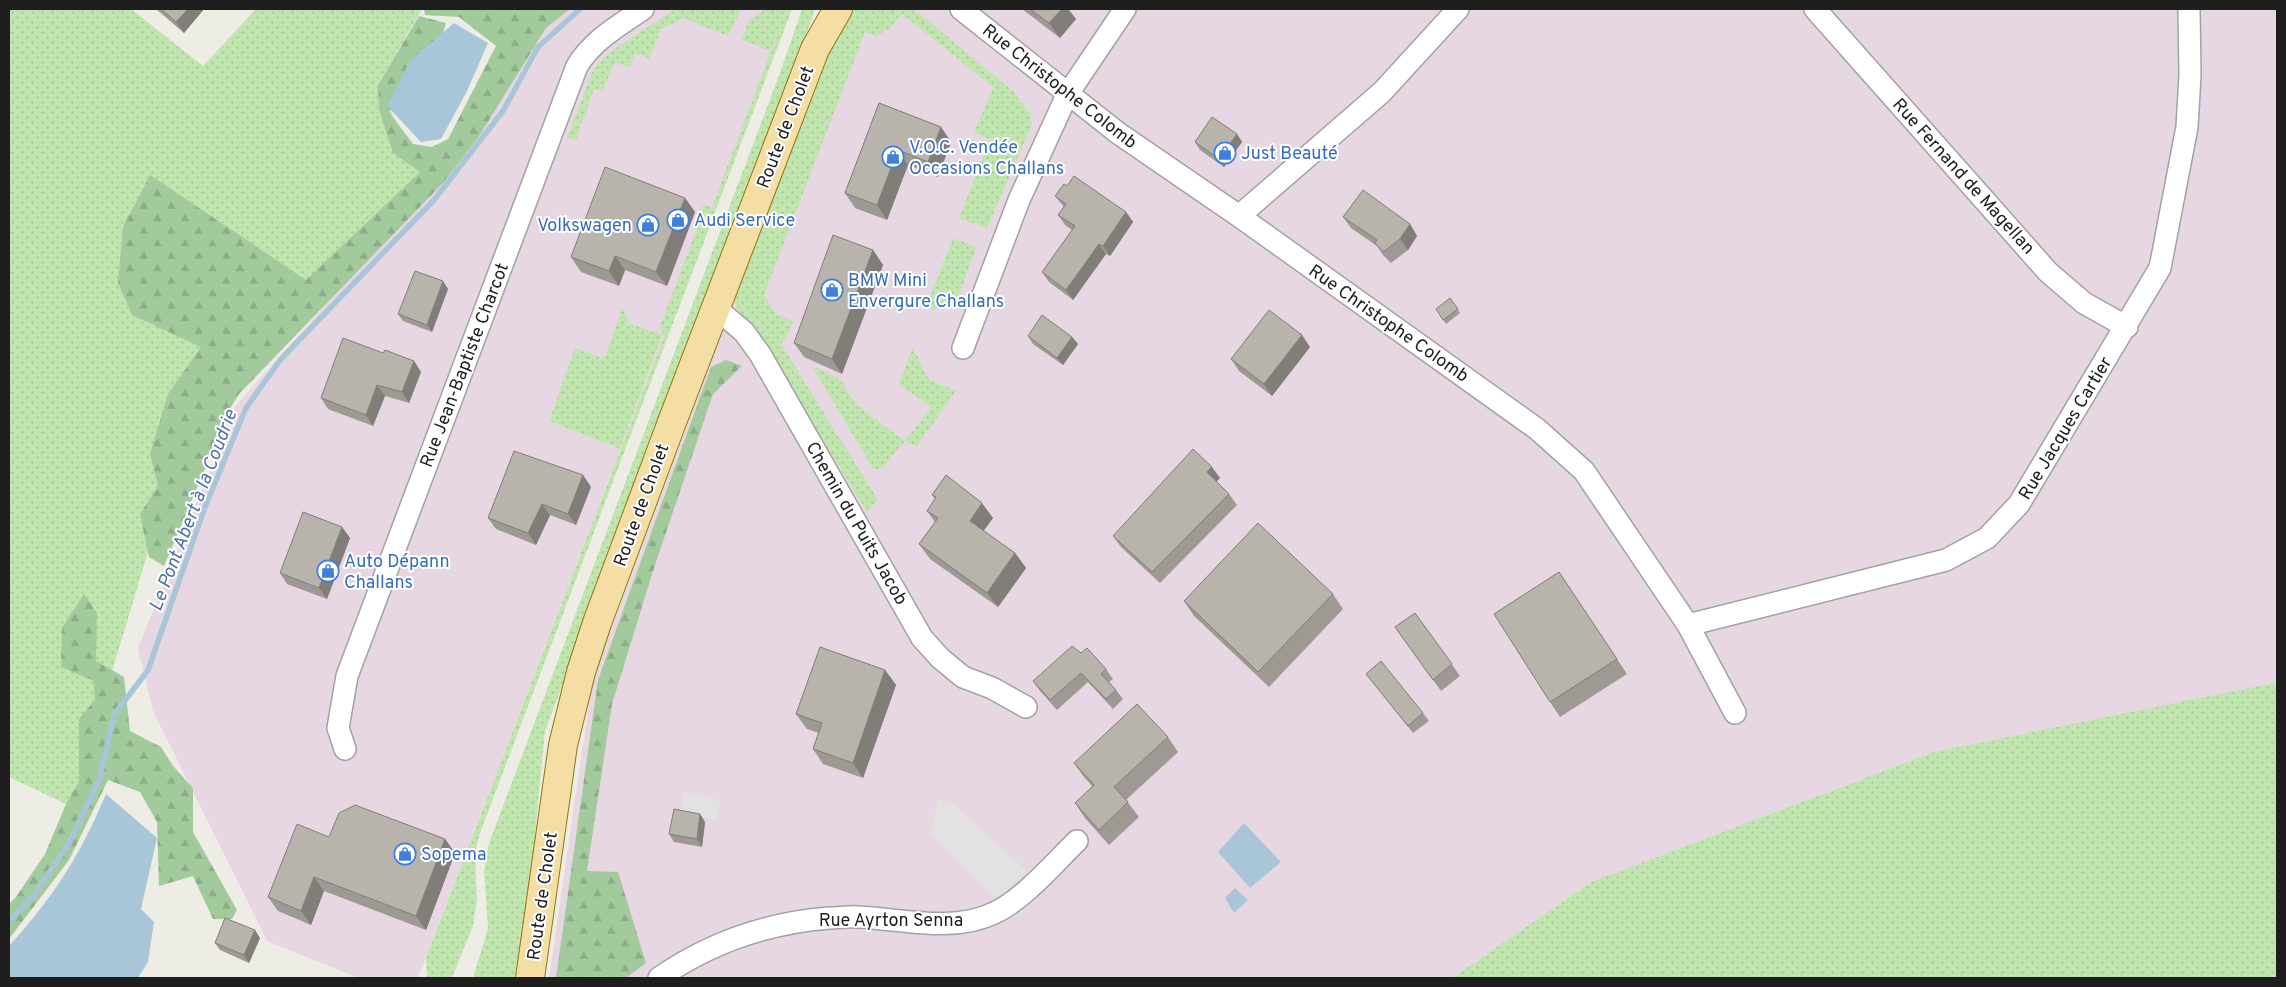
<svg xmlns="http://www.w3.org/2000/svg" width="2286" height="987" font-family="Overpass,sans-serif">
<defs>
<pattern id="grass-dots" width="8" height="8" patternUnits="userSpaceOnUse" patternTransform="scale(1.25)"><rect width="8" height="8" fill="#c1e5af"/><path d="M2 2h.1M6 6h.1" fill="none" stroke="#a5c496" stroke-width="1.8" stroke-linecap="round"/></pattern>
<pattern id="forest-firs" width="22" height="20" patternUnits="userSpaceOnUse" patternTransform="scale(1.25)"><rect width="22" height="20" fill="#a3ca9d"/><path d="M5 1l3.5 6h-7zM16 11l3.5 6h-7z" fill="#8cad87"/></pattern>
</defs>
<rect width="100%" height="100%" fill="#eeede5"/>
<path fill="#e7d7e2" d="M557,9H789L418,978H358L267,941L153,711L138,648L236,405L465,150Z
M848,9H2277V696L1591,882L1452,978H549L591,690L604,649L714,353L843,18Z"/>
<path fill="url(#grass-dots)" d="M9,9H131L203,66L256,9H422L378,85L420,172L315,289L217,349L148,552L79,781L66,804L9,777Z
M675,9H741L728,36L683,18L661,29L649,58L635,53L630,67L614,63L603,91L594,89L576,140L567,138L594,68L613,50Z
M765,9H787L770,51L742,40L748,22Z
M787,9H792L480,833L475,852L477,900L473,926L452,978H427L426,958L664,336L660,326L697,229L703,205L712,207Z
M802,9H814L813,15L785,98L545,731L526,925L517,978H473L488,928L484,871L489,843L780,73Z
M855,9H914L1014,92L1030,114L1032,125L987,228L959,218L990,139L974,133L993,87L902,14L890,28L876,36L865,32L764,295L776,314L793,321L788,335L781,344L878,500L867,512L761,339L739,312L732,295L833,32L848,20Z
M953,238L976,247L959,296L932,311L930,297Z
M622,308L629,323L662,335L620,449L549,421L575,348L602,358L606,355Z
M913,347L929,380L956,391L916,447L905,441L882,468L874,470L813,368H817L841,380L850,396L867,413L905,441L931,407L899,384Z
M2274,683L2277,691V978H1452L1591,882L1934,752Z"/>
<path fill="url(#forest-firs)" d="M424,9H570L546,28L478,138L443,183L239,394L231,407L164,566L149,557L140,514L158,486L150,454L168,394L201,347L132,315L118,283L123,227L150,175L306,280L420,172L393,153L379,109L378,85L419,16L446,23L442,36L408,74L389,112L413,144L432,147L448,139L496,46L459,17L425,15Z
M726,360L742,366L713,394L654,568L612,704L587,871L618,872L646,963L626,978H556L598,680L711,367Z
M84,594L97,613L96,661L124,677L130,731L161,747L173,766L193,788V832L237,910L232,919H213L193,876L159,886L157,822L140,792L108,780L69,860L9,939V904L16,897L45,854L66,804L79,781V719L95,700L94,681L61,667L62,628Z"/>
<path fill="#e2e2e2" d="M684,791L720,800L717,820L679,813Z
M938,799L955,806L1026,871L997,899L931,835Z"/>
<path fill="#a9c6d9" d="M454,23L488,43L467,91L441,139L421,142L387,106L410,61Z
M106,794L157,838L141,909L154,922L148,962L138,978H9V946C53,898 81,854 106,794Z
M1244,823L1281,862L1250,888L1218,852Z
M1235,888L1248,900L1234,913L1225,898Z"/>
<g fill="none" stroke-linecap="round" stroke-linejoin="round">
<path stroke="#a9c6d9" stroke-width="5.5" d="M9,921L35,894L70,841L99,781L114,715L148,670L205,507L246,408L281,359L434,200L503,111L538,47L580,9"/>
<g stroke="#a2a2a2" stroke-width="24">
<path id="minor" d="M961,9L1118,133L1239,216L1537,429L1584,471L1688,625L1735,713
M1815,9L2048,272L2084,303L2127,327
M1239,216L1382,92L1458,9
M717,309L744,332L760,354L922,638L940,658L963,677L992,688L1026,707
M963,348L1019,200L1067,95L1125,9
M1688,625L1946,560L1987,538L2019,504L2160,268L2187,127L2190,75L2189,9
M345,749L338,728L347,676L577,66C593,40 618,26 643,9
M659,978C711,942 766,923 829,918C839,918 849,916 859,917C902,919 953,933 994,913C1023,900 1054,863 1077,841"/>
</g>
<g stroke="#8d760b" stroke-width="30">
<path id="major" d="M530,978L563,745L581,672L597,623L672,422L815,49L838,9"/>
</g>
<use href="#minor" stroke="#fff" stroke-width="21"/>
<use href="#major" stroke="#f5dea4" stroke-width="28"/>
</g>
<path fill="#9e9a93" d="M156,9H204L184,33Z
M1022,9H1068L1076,19L1060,38Z
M879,103L941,127L951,142L938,177L908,165L887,220L855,208L845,193Z
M1237,134L1242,142L1224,167L1200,150L1195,142Z
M1067,186L1126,212L1133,222L1110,256L1106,254L1073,300L1049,282L1042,272L1072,230L1065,225L1058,215L1064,207L1055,196Z
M685,198L695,212L667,286L625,270L619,286L581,272L571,257Z
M1343,217L1410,224L1417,236L1408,250L1391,263L1383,255L1377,246L1351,228Z
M873,250L883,265L842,374L804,357L794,343Z
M448,289L432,332L403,321L398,314Z
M1450,298L1460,313L1446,324L1436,309Z
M1028,336L1072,337L1078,344L1063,365L1033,344Z
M1310,347L1272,396L1239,371L1231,359Z
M383,353L414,361L421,372L409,403L385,396L373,426L328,409L321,398Z
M583,475L591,487L576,525L550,515L536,545L496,529L488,518Z
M1220,478L1216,482L1229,494L1237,505L1160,583L1121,547L1113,536Z
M932,495L993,518L983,531L1015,553L1026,568L998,607L930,559L919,544L935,522L927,511L935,499Z
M342,527L350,538L327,599L287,584L280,573Z
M1559,572L1627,674L1560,717L1550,702Z
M1333,594L1343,609L1269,687L1194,616L1184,601Z
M1415,613L1460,676L1441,691L1395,627Z
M1081,653L1106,669L1113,679L1109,682L1116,690L1123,699L1113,709L1088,682L1057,710L1040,691L1033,681Z
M885,670L896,685L863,778L823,764L813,749L819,733L807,729L796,714Z
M1366,674L1423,713L1429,721L1413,733Z
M1168,737L1178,752L1126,800L1139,817L1109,845L1085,818L1075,803L1093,787L1084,777L1074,763Z
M700,814L705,822L702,847L674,842L669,834Z
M329,837L445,839L455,853L426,930L324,891L311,925L278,911L268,897Z
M260,938L249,963L220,950L215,943Z"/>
<path fill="#817d78" d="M188,9H204L184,33L176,22Z
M1062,9H1068L1076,19L1060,38L1049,23Z
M941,127L951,142L938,177L928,162Z
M1237,134L1242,142L1224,167L1219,159Z
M898,150L908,165L887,220L877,205Z
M685,198L695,212L667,286L656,272Z
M1126,212L1133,222L1110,256L1103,246Z
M1410,224L1417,236L1408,250L1400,239Z
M1099,244L1106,254L1073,300L1066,290Z
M873,250L883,265L842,374L832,359Z
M615,256L625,270L619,286L609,271Z
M443,281L448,289L432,332L427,325Z
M1302,335L1310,347L1272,396L1264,384Z
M1072,337L1078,344L1063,365L1057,358Z
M414,361L421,372L409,403L402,392Z
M377,385L385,396L373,426L366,415Z
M1212,467L1220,478L1214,484L1207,472Z
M583,475L591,487L576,525L568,514Z
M982,503L993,518L980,536L970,521Z
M542,504L550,515L536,545L528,533Z
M342,527L350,538L327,599L319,588Z
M1015,553L1026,568L998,607L987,593Z
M885,670L896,685L863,778L853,763Z
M700,814L705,822L702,847L697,839Z
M445,839L455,853L426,930L416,916Z
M314,877L324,891L311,925L301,911Z
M255,930L260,938L249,963L244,955Z"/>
<path fill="#b8b3ab" stroke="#817d78" d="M161,9H188L176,22Z
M1030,9H1062L1049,23Z
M879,103L941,127L928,162L898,150L877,205L845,193Z
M1212,117L1237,134L1219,159L1195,142Z
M605,167L685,198L656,272L615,256L609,271L571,257Z
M1074,176L1126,212L1103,246L1099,244L1066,290L1042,272L1075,226L1058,215L1066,204L1055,196L1064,184L1067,186Z
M1363,190L1410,224L1400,239L1383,252L1375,243L1377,240L1343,217Z
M833,235L873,250L832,359L794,343Z
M415,271L443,281L427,325L398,314Z
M1450,298L1458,309L1443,320L1436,309Z
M1269,310L1302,335L1264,384L1231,359Z
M1042,315L1072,337L1057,358L1028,336Z
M343,338L383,353L385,350L414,361L402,392L377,385L366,415L321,398Z
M1193,449L1212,467L1207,472L1229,494L1152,572L1113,536Z
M514,451L583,475L568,514L542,504L528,533L488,518Z
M946,475L982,503L970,521L1015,553L987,593L919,544L938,518L927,511L936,497L932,495Z
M303,512L342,527L319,588L280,573Z
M1258,523L1333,594L1258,672L1184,601Z
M1559,572L1617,659L1550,702L1494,614Z
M1415,613L1452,664L1433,680L1395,627Z
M1072,646L1081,653L1087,648L1106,669L1101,674L1116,690L1106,699L1081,673L1050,700L1033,681Z
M820,647L885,670L853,763L813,749L822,723L796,714Z
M1381,661L1423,713L1408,726L1366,674Z
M1137,704L1168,737L1114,787L1128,802L1099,830L1075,803L1094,785L1074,763Z
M355,805L445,839L416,916L314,877L301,911L268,897L297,824L329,837L339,813Z
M674,809L700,814L697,839L669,834Z
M225,918L255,930L244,955L215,943Z"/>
<defs>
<g id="shop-ring" transform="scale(1.125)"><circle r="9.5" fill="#fff" stroke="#3f7fe0" stroke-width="1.5"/><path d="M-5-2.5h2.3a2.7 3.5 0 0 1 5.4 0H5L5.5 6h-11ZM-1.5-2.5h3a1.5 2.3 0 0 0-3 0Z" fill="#3f7fe0"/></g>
</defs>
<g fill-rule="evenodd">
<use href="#shop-ring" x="1225" y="153"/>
<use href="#shop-ring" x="893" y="157"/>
<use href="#shop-ring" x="678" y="220"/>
<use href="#shop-ring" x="648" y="225"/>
<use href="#shop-ring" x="832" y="290"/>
<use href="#shop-ring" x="328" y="571"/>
<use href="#shop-ring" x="405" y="854"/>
</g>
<g text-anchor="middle" stroke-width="4" stroke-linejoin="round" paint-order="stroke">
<g font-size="18" fill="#1e1e1e" stroke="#fff">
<text transform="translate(1060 86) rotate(38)" y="6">Rue Christophe Colomb</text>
<text transform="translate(785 127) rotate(-69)" y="6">Route de Cholet</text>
<text transform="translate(1964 176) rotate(48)" y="6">Rue Fernand de Magellan</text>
<text transform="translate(1389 323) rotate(35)" y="6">Rue Christophe Colomb</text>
<text transform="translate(464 365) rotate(-69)" y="6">Rue Jean-Baptiste Charcot</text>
<text transform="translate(2065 428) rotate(-59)" y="6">Rue Jacques Cartier</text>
<text transform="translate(641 505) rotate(-70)" y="6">Route de Cholet</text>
<text transform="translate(857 523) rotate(60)" y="6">Chemin du Puits Jacob</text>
<text transform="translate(542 896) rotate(-82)" y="6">Route de Cholet</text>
<text x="891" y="926">Rue Ayrton Senna</text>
</g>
<g font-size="18" fill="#366cbe" stroke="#fff" text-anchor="start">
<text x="909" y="153">V.O.C. Vendée<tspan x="909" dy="21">Occasions Challans</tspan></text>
<text x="1241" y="159">Just Beauté</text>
<text x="694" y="226">Audi Service</text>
<text x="632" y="231" text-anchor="end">Volkswagen</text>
<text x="848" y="286">BMW Mini<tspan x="848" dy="21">Envergure Challans</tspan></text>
<text x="344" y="567">Auto Dépann<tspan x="344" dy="21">Challans</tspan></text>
<text x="421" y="860">Sopema</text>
</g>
<g font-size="19" font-style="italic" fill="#526fa7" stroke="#fff">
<text transform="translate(192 510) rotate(-69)" y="7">Le Pont Abert à la Coudrie</text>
</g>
</g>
<rect width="2286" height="987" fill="none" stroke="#1e1e1e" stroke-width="20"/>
</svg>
